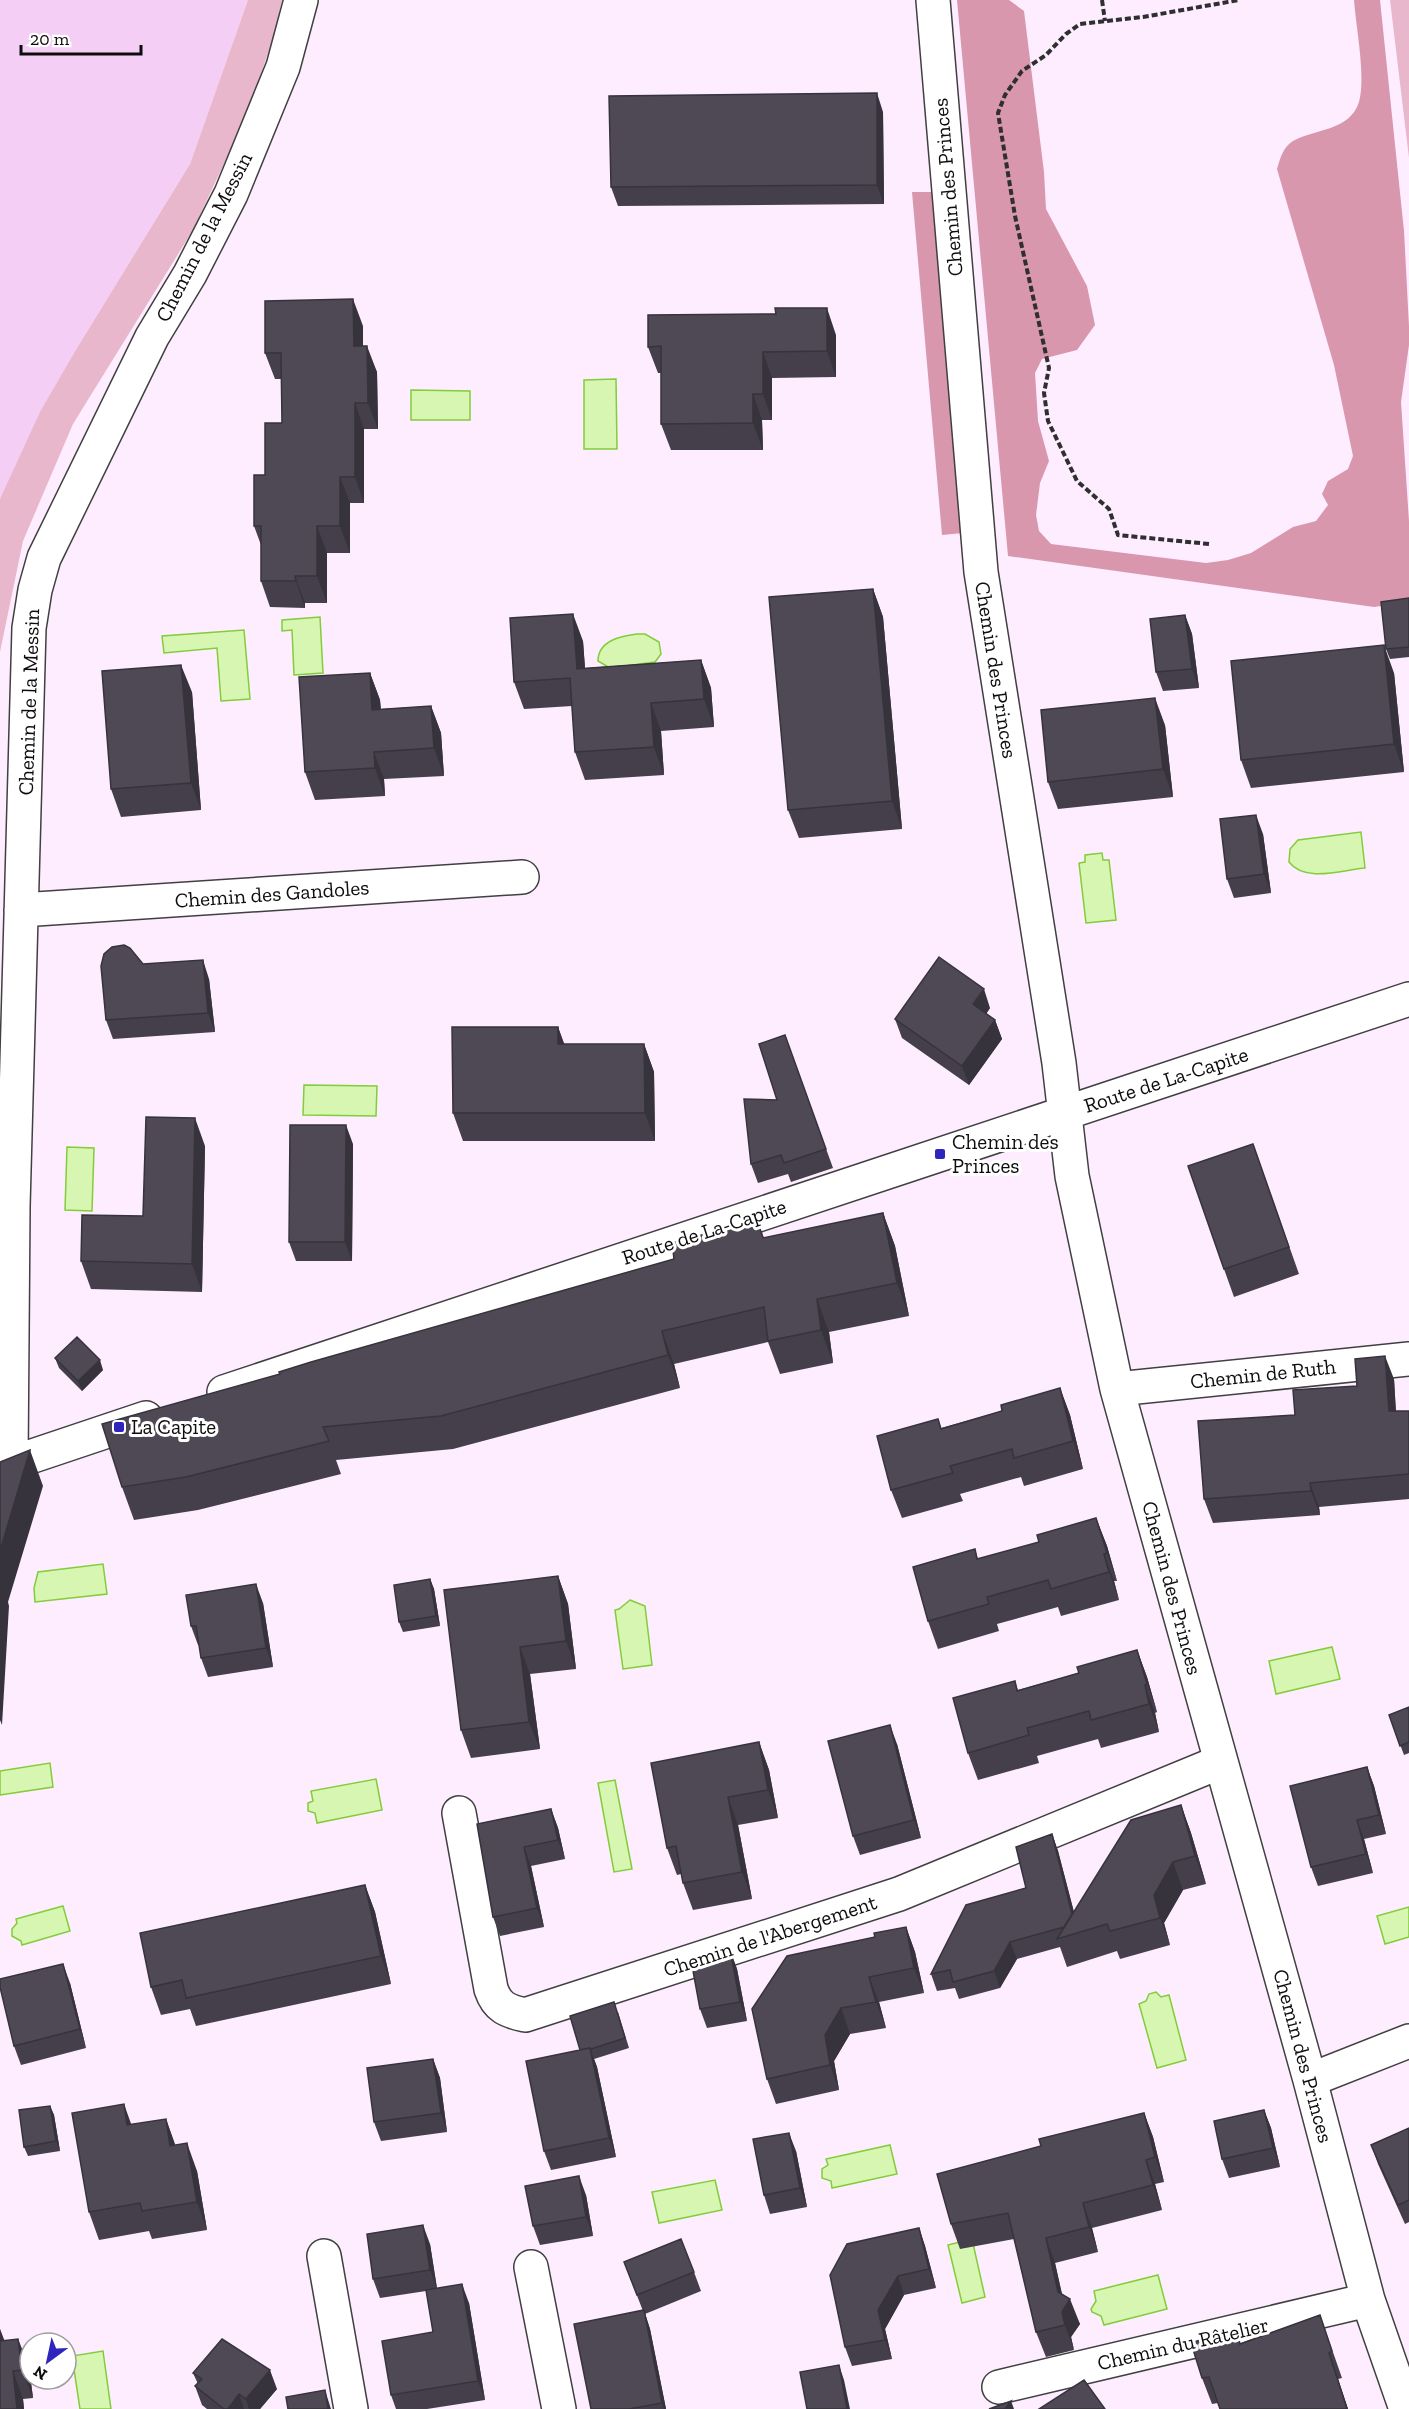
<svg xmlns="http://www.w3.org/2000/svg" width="1409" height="2409" font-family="'Zilla Slab',serif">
<rect width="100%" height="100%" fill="#fdedff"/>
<path fill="#f4cef4" d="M0,0H248L190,164L77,348L0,499Z"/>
<path fill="#e9b7cc" d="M248,0H282L274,35L249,110L193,230L73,424L23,541L0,652V499L40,412L77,348L190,164Z
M1390,0H1409V158Z"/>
<path fill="#d997ae" d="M957,0H1009L1024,11L1044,172L1046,209L1087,286L1095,325L1077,350L1042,359L1035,373L1038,421L1049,461L1040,483L1036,515L1039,531L1051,544L1206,563L1228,560L1251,553L1293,527L1316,521L1328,505L1322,494L1328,481L1348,469L1353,456L1334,365L1277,169C1280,159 1283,147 1293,141C1314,129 1350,131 1359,102C1366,76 1356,28 1354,0H1380L1404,231L1409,326V345L1401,402L1409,521V602L1374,607L1008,556Z
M912,192H935L963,533L942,535Z"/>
<path fill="#d6f6b2" stroke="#83cc3a" stroke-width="1.5" d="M616,379L617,449H584V380Z
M411,390L470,391V420H411Z
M320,617L323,673L294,675L292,630L282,631V620Z
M244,630L250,699L221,701L217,648L164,653L162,636Z
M637,634H645L659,642L661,654L655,662L610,668L598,661C598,641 620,636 637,634Z
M1361,832L1365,868C1342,870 1305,883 1289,862L1290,849L1298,840Z
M1102,853L1103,860H1109L1116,920L1086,923L1079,863L1085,862V855Z
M304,1085L377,1086L376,1116L303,1115Z
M67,1147L94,1148L92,1211L65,1210Z
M103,1564L107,1594L35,1602L34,1588L38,1572Z
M630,1600L645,1606L652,1665L623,1669L615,1610L619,1609Z
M1332,1647L1340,1679L1276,1694L1269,1661Z
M50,1763L53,1787L0,1795V1771Z
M376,1779L382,1810L317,1823L315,1813L308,1811V1803L313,1801L311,1791Z
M615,1780L632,1869L614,1872L598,1783Z
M63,1906L70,1931L22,1945L21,1941L12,1936V1929L17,1923L16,1919Z
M1409,1907V1937L1385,1944L1377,1916Z
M1156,1992L1161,1997L1169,1995L1186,2060L1157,2068L1139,2004L1146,2001L1149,1994Z
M890,2145L897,2174L832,2188L831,2181L822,2178V2169L828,2165L826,2159Z
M715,2180L722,2210L659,2223L652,2192Z
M972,2239L985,2297L962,2303L948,2245Z
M1158,2275L1167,2309L1104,2325L1101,2316L1092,2312L1091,2309L1096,2301L1094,2291Z
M103,2351L111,2409H80L72,2356Z"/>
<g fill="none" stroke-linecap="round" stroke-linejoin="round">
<g stroke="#404040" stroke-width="36">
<path id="minor" d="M933,0L981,572L1059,1063L1072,1176L1117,1389L1310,2080L1368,2300L1406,2409
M21,910L522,877
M1117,1389L1409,1359
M224,1392L1409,999
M11,1463L13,1206L29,628L35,590L44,558L152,337L190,274L231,194L283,67L301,0
M0,1467L146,1418
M459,1813L491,1989C497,2007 507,2011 525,2015L899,1894L1220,1762
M1310,2080L1409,2041
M324,2256L351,2409
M531,2267L559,2409
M999,2387L1368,2300"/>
</g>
<path stroke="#2f2f2f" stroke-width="4" stroke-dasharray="6 3" stroke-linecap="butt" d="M1102,0L1105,21
M1209,544L1118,535L1109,509L1077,481L1048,421L1044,393L1049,368L1015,216L998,113L1005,95L1022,71L1046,55L1066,34L1080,24L1143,17L1239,0"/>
<use href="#minor" stroke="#fff" stroke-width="33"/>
</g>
<path fill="#443f4a" d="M883,112L884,204L618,206L611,187Z
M776,314L836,335V377L772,378V420H762L763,450H671L661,424V373H658L648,347Z
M363,326V346L377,372L378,429H364V503H350V553H327V603H305V608L270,607L261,581V545L254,526L265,475L282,423V379H275L265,353Z
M873,589L883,617L902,829L799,838L788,810Z
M1409,598V657L1390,659L1386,649Z
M1185,615L1192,634L1199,688L1163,691L1156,672Z
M583,641L585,668L701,660L711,688L714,727L661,731L664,775L585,780L575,752L572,706L524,709L514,682Z
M370,673L380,700L381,709L431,706L441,733L444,776L384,779L385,796L315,800L305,772Z
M1394,673L1404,772L1251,788L1241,760Z
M192,692L201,810L121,817L111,789Z
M1165,725L1173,797L1058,809L1048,782Z
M1263,834L1271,893L1234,898L1227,879Z
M143,964L209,979L215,1032L113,1039L106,1020Z
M990,1008L986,1014L995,1020L1002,1039L969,1085L902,1038L895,1019Z
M558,1027L564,1044H644L654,1072L655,1141H463L453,1113Z
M785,1035L833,1168L791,1182L788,1174L758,1183L751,1164L777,1100Z
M353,1144L352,1261H296L289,1242Z
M1253,1144L1299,1274L1234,1297L1224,1269Z
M205,1146L202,1292L91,1289L81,1261L143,1216Z
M883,1213L895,1246L909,1316L829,1332L833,1363L780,1374L768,1342L674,1364L680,1388L453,1449L336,1460L341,1474L198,1510L134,1520L122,1487L280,1374L674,1259L757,1220L764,1238Z
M55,1358L103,1370L82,1391L59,1368Z
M1394,1379L1396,1411H1409V1499L1319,1507L1320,1515L1213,1523L1204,1499L1295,1415L1357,1386Z
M1060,1388L1070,1415L1083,1469L1024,1486L1021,1477L960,1494L963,1501L902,1518L891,1490L938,1419L941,1428L1002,1411Z
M1096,1518L1107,1546L1117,1581H1114L1119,1600L1061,1616L1058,1607L997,1624L999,1631L938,1649L928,1621L975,1549L978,1559L1039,1542Z
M558,1576L568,1604L576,1669L530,1674L540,1749L471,1758L461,1730Z
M430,1579L434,1589L440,1626L403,1632L399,1622Z
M263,1603L273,1667L208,1677L201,1658L199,1645H198L191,1626Z
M1137,1650L1147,1677L1157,1712L1155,1713L1159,1732L1101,1748L1098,1739L1037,1756L1039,1763L978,1780L968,1753L1015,1681L1018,1690L1079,1673Z
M1409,1707V1753L1404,1755L1389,1715Z
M759,1742L769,1770L778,1818L738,1825L752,1899L693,1910L683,1883L681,1874L677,1875L667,1848Z
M897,1744L921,1838L860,1855L853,1836Z
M1367,1767L1374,1786L1386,1834L1364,1839L1373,1873L1318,1886L1311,1867Z
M1181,1805L1191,1833L1206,1884L1183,1890L1164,1923L1170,1945L1120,1959L1117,1951L1067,1967L1060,1947L1017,1959L1000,1988L959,1999L955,1988L937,1991L931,1974L1026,1888L1052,1834L1058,1851L1074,1912Z
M551,1809L558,1828L565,1859L531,1866L544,1927L500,1936L493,1917L477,1824Z
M365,1885L375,1912L391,1984L196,2026L190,2009L161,2015L151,1987Z
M906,1927L915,1952L924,1993L879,2002L886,2028L850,2034L834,2061L839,2090L776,2104L767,2079L875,1937Z
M730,1950L737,1969L747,2021L707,2028L700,2009Z
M70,1983L86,2048L21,2065L14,2046Z
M618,2012L629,2048L594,2059L597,2067L616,2157L551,2170L544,2151L580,2050Z
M433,2059L440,2078L447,2132L381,2141L374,2122Z
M50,2106L54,2115L60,2151L28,2156L24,2147Z
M1264,2110L1271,2128L1280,2167L1229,2178L1222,2159Z
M1144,2113L1153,2137L1164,2182L1155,2184L1162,2210L1092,2228L1098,2252L1055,2263L1062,2294L1080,2324L1071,2337L1074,2350L1046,2357L1036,2332L1014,2239L960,2249L951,2224L1041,2146Z
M166,2119L175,2145L197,2171L207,2230L152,2239L149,2231L99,2240L89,2212L131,2125Z
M1409,2128V2222L1405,2224L1378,2164L1371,2145Z
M796,2151L807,2207L770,2214L764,2195Z
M586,2195L593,2236L540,2245L533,2226Z
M919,2228L925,2246L936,2288L904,2295L885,2329L892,2359L852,2366L845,2347Z
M430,2244L437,2288L469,2303L485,2400L427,2409H396L391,2395L433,2332L426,2291L380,2298L373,2279Z
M624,2262L694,2272L701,2291L645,2314L650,2329L666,2409H591L643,2311Z
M1320,2315L1342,2378L1338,2379L1348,2409H1220L1218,2403L1212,2404L1202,2378L1241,2343Z
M0,2329L4,2341L18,2339L29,2367L33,2398L23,2399L24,2409H0Z
M193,2373L277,2389L260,2409H207L202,2405L195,2386L198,2384Z"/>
<path fill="#37333c" d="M877,93L883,112L884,204L877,185Z
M353,299L363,326V372L354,346Z
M827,308L836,335V377L827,351Z
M367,346L377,372L378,429L368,403Z
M763,352L772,378V420L763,394Z
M753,394L762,420L763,450L753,423Z
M355,403L364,429V503L355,477Z
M340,477L350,503V553L340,526Z
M317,526L327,553V603L317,576Z
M295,576L305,603V608L296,581Z
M873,589L883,617L902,829L892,801Z
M573,614L583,641L587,696L577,669Z
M1185,615L1192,634L1199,688L1192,669Z
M1384,645L1394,673L1404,772L1394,744Z
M701,660L711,688L714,727L704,699Z
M181,665L192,692L201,810L191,783Z
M370,673L380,700L382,737L372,710Z
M1155,698L1165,725L1173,797L1163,769Z
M651,703L661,731L664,775L654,747Z
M431,706L441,733L444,776L434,748Z
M374,752L384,779L385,796L375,768Z
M1256,815L1263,834L1271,893L1264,874Z
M203,960L209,979L215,1032L208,1013Z
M984,989L990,1008L980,1023L973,1004Z
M995,1020L1002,1039L969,1085L962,1066Z
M558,1027L568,1054L558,1044Z
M644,1044L654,1072L655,1141L645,1113Z
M195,1118L205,1146L202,1292L192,1264Z
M346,1125L353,1144L352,1261L345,1242Z
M883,1213L895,1246L909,1316L897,1283Z
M817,1299L829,1332L833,1363L821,1330Z
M662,1331L674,1364L680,1388L668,1355Z
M1385,1356L1394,1379L1397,1435L1389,1411Z
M100,1360L103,1370L82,1391L78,1381Z
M1060,1388L1070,1415L1083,1469L1073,1441Z
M30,1450L43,1486L8,1602L9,1606L2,1725L0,1720V1551Z
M1310,1483L1319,1507L1320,1515L1311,1491Z
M1096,1518L1107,1546L1117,1581L1107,1553Z
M1104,1554L1114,1581L1119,1600L1109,1572Z
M558,1576L568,1604L576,1669L566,1641Z
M430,1579L434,1589L440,1626L436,1616Z
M256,1584L263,1603L273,1667L266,1648Z
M520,1647L530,1674L540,1749L529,1722Z
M1137,1650L1147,1677L1157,1712L1147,1684Z
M1145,1685L1155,1713L1159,1732L1149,1704Z
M890,1725L897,1744L921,1838L914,1820Z
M759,1742L769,1770L778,1818L768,1790Z
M1367,1767L1374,1786L1386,1834L1379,1815Z
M728,1797L738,1825L752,1899L742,1872Z
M1181,1805L1191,1833L1206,1884L1195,1856Z
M551,1809L558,1828L565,1859L558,1840Z
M1357,1820L1364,1839L1373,1873L1366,1854Z
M1052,1834L1058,1851L1079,1932L1075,1924Z
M524,1847L531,1866L544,1927L537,1908Z
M1173,1862L1183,1890L1164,1923L1170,1945L1160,1918L1154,1895Z
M365,1885L375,1912L391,1984L381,1956Z
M906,1927L915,1952L924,1993L914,1968Z
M1010,1942L1017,1959L1000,1988L994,1971Z
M730,1950L737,1969L747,2021L740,2002Z
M63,1964L70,1983L86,2048L80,2029Z
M869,1977L879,2002L886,2028L876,2002Z
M841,2008L850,2034L834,2061L839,2090L830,2065L825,2035Z
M590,2048L597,2067L616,2157L609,2138Z
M433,2059L440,2078L447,2132L441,2113Z
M124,2104L134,2132L127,2125Z
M50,2106L54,2115L60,2151L56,2141Z
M1264,2110L1271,2128L1280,2167L1273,2148Z
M1144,2113L1153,2137L1164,2182L1155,2157Z
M166,2119L176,2147L170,2146Z
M789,2133L796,2151L807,2207L800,2188Z
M187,2143L197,2171L207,2230L197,2202Z
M1146,2160L1155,2184L1162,2210L1153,2185Z
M579,2176L586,2195L593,2236L586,2217Z
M1083,2203L1092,2228L1098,2252L1089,2227Z
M423,2225L430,2244L437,2289L430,2270Z
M919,2228L925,2246L936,2288L929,2269Z
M1046,2238L1055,2263L1065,2308L1070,2299L1080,2324L1071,2337L1074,2350L1065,2325Z
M898,2276L904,2295L885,2329L892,2359L885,2340L878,2310Z
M462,2284L469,2303L485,2400L478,2381Z
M644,2310L650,2329L666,2409H664L662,2403Z
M0,2329L10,2355L1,2341Z
M18,2339L29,2367L33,2398L22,2370Z
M1329,2353L1338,2379L1348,2409H1347Z
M839,2365L844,2380L850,2409H847Z
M270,2370L277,2389L260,2409H249L246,2399Z
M13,2371L23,2399L24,2409H17Z
M325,2390L330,2406L331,2409H328Z
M239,2394L244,2409H228Z
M1011,2401L1014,2409H1005Z"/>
<path fill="#4f4956" stroke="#37333c" stroke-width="1.5" d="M877,93V185L611,187L609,96Z
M353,299L354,346H367L368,403H355V477H340V526H317V576H295L296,581H261V526H254V475H265V423H282L281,353H265V301Z
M775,308H827V351L763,352V394H753V423L661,424V346L648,347V315L776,314Z
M873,589L892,801L788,810L769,597Z
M1409,598V647L1386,649L1381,602Z
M573,614L577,669L701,660L704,699L651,703L654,747L575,752L570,678L514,682L510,618Z
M1185,615L1192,669L1156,672L1150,619Z
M1384,645L1394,744L1241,760L1231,661Z
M181,665L191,783L111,789L102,671Z
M370,673L372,710L431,706L434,748L374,752L375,768L305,772L299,677Z
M1155,698L1163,769L1048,782L1041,710Z
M1256,815L1264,874L1227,879L1220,819Z
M124,945L130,948L143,964L203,960L208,1013L106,1020L101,966L104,954L112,947Z
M939,957L984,989L973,1004L995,1020L962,1066L895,1019Z
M452,1027H558V1044H644L645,1113H453Z
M785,1035L826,1149L784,1163L781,1155L751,1164L744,1099L777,1100L759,1044Z
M146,1117L195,1118L192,1264L81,1261L82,1215L143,1216Z
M290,1125H346L345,1242H289Z
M1253,1144L1289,1247L1224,1269L1188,1166Z
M883,1213L897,1283L817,1299L821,1330L768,1341L764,1307L662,1331L668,1355L441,1416L323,1427L329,1441L186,1477L122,1487L102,1424L280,1374L279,1372L311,1362L674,1259L672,1243L757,1220L763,1238Z
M77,1337L100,1360L78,1381L55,1358Z
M1385,1356L1389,1411H1409V1474L1310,1483L1311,1491L1204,1499L1198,1421L1295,1415L1293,1390L1357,1386L1355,1359Z
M1060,1388L1073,1441L1014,1458L1012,1449L950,1466L953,1473L891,1490L877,1436L938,1419L941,1429L1002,1411L1001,1405Z
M30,1450L0,1551V1462Z
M1096,1518L1107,1553L1104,1554L1109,1572L1051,1589L1048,1580L987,1597L989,1604L928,1621L913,1567L975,1549L977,1559L1039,1542L1037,1535Z
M558,1576L566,1641L520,1647L529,1722L461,1730L444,1590Z
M430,1579L436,1616L399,1622L394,1585Z
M256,1584L266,1648L201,1658L196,1626H191L186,1595Z
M1137,1650L1147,1684L1145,1685L1149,1704L1091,1720L1089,1711L1027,1728L1029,1735L968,1753L953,1698L1015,1681L1017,1691L1079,1673L1077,1667Z
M1409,1707V1742L1400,1746L1389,1715Z
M890,1725L914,1820L853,1836L828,1741Z
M759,1742L768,1790L728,1797L742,1872L683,1883L676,1846L667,1848L651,1763Z
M1367,1767L1379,1815L1357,1820L1366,1854L1311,1867L1290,1786Z
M1181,1805L1195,1856L1173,1862L1154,1895L1160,1918L1110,1931L1107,1924L1057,1939L1131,1820Z
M551,1809L558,1840L524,1847L537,1908L493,1917L477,1824Z
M1052,1834L1072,1914L1064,1927L1010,1942L994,1971L953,1982L950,1970L931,1974L966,1905L1026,1888L1016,1847Z
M365,1885L381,1956L186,1998L182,1980L151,1987L140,1933Z
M906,1927L914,1968L869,1977L876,2002L841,2008L825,2035L830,2065L767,2079L752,2009L787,1956L875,1937L874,1933Z
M730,1950L740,2002L700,2009L691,1960Z
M63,1964L80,2029L14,2046L0,1987V1979Z
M614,2002L625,2038L591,2049L590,2048L580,2050L570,2016Z
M590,2048L609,2138L544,2151L526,2061Z
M433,2059L441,2113L374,2122L367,2068Z
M124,2104L127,2125L166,2119L170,2146L187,2143L197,2202L142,2211L140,2203L89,2212L72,2113Z
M50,2106L56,2141L24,2147L19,2110Z
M1264,2110L1273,2148L1222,2159L1214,2121Z
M1144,2113L1155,2157L1146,2160L1153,2185L1083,2203L1089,2227L1046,2238L1058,2292L1070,2299L1062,2312L1065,2325L1036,2332L1008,2213L951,2224L937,2174L1041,2146L1039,2139Z
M1409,2128V2200L1398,2205L1371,2145Z
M789,2133L800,2188L764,2195L753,2139Z
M579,2176L586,2217L533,2226L525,2186Z
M423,2225L430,2270L373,2279L367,2234Z
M919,2228L929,2269L898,2276L878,2310L885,2340L845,2347L830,2275L847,2244Z
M681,2239L694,2272L637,2295L624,2262Z
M462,2284L478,2381L391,2395L382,2341L433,2332L426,2290Z
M644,2310L662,2403L629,2409H591L574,2324Z
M1320,2315L1332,2351L1329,2353L1347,2409H1220L1209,2377L1202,2378L1191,2343L1236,2328L1240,2344Z
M0,2332L1,2341L18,2339L22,2370L13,2371L17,2409H0Z
M222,2339L270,2370L246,2399L239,2394L228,2409H224L195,2386L202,2379L193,2373Z
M839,2365L847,2409H807L800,2372Z
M1084,2380L1105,2409H1039Z
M325,2390L328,2409H288L286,2397Z
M1011,2401L1005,2409H989Z"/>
<g fill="#2e26bc" stroke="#fff" stroke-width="2">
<rect x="934" y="1148" width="12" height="12" rx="3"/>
<rect x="113" y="1421" width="12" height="12" rx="3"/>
</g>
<g text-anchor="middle" stroke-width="6" stroke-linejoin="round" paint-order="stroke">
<g font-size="21" fill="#0d0d0d" stroke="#fff">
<text transform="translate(948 187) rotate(-95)" y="7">Chemin des Princes</text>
<text transform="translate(204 237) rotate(-63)" y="7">Chemin de la Messin</text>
<text transform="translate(996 670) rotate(81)" y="7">Chemin des Princes</text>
<text transform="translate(29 702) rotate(-88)" y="7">Chemin de la Messin</text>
<text transform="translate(272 894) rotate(-4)" y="7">Chemin des Gandoles</text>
<text transform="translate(1166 1080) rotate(-18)" y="7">Route de La-Capite</text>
<text transform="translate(704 1232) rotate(-18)" y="7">Route de La-Capite</text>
<text transform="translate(1263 1374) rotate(-6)" y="7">Chemin de Ruth</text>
<text transform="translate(1172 1588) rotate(75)" y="7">Chemin des Princes</text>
<text transform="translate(770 1936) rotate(-18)" y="7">Chemin de l'Abergement</text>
<text transform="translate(1303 2056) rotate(75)" y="7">Chemin des Princes</text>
<text transform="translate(1183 2344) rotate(-13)" y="7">Chemin du Râtelier</text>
</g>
<g font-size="21" fill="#0d0d0d" stroke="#fff" text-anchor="start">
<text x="952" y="1149">Chemin des<tspan x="952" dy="24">Princes</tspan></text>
<text x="131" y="1434">La Capite</text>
</g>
</g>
<g transform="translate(48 2361) rotate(213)"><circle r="28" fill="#ffffff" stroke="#9e9e9e" stroke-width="1.5"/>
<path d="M0-4.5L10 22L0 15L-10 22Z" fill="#2e26bc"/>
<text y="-9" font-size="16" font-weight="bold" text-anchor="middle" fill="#0d0d0d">N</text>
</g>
<path d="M21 45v9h120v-9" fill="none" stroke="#0d0d0d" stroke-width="3"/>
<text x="30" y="45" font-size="18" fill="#0d0d0d" stroke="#ffffff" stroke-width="4.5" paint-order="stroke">20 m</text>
</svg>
